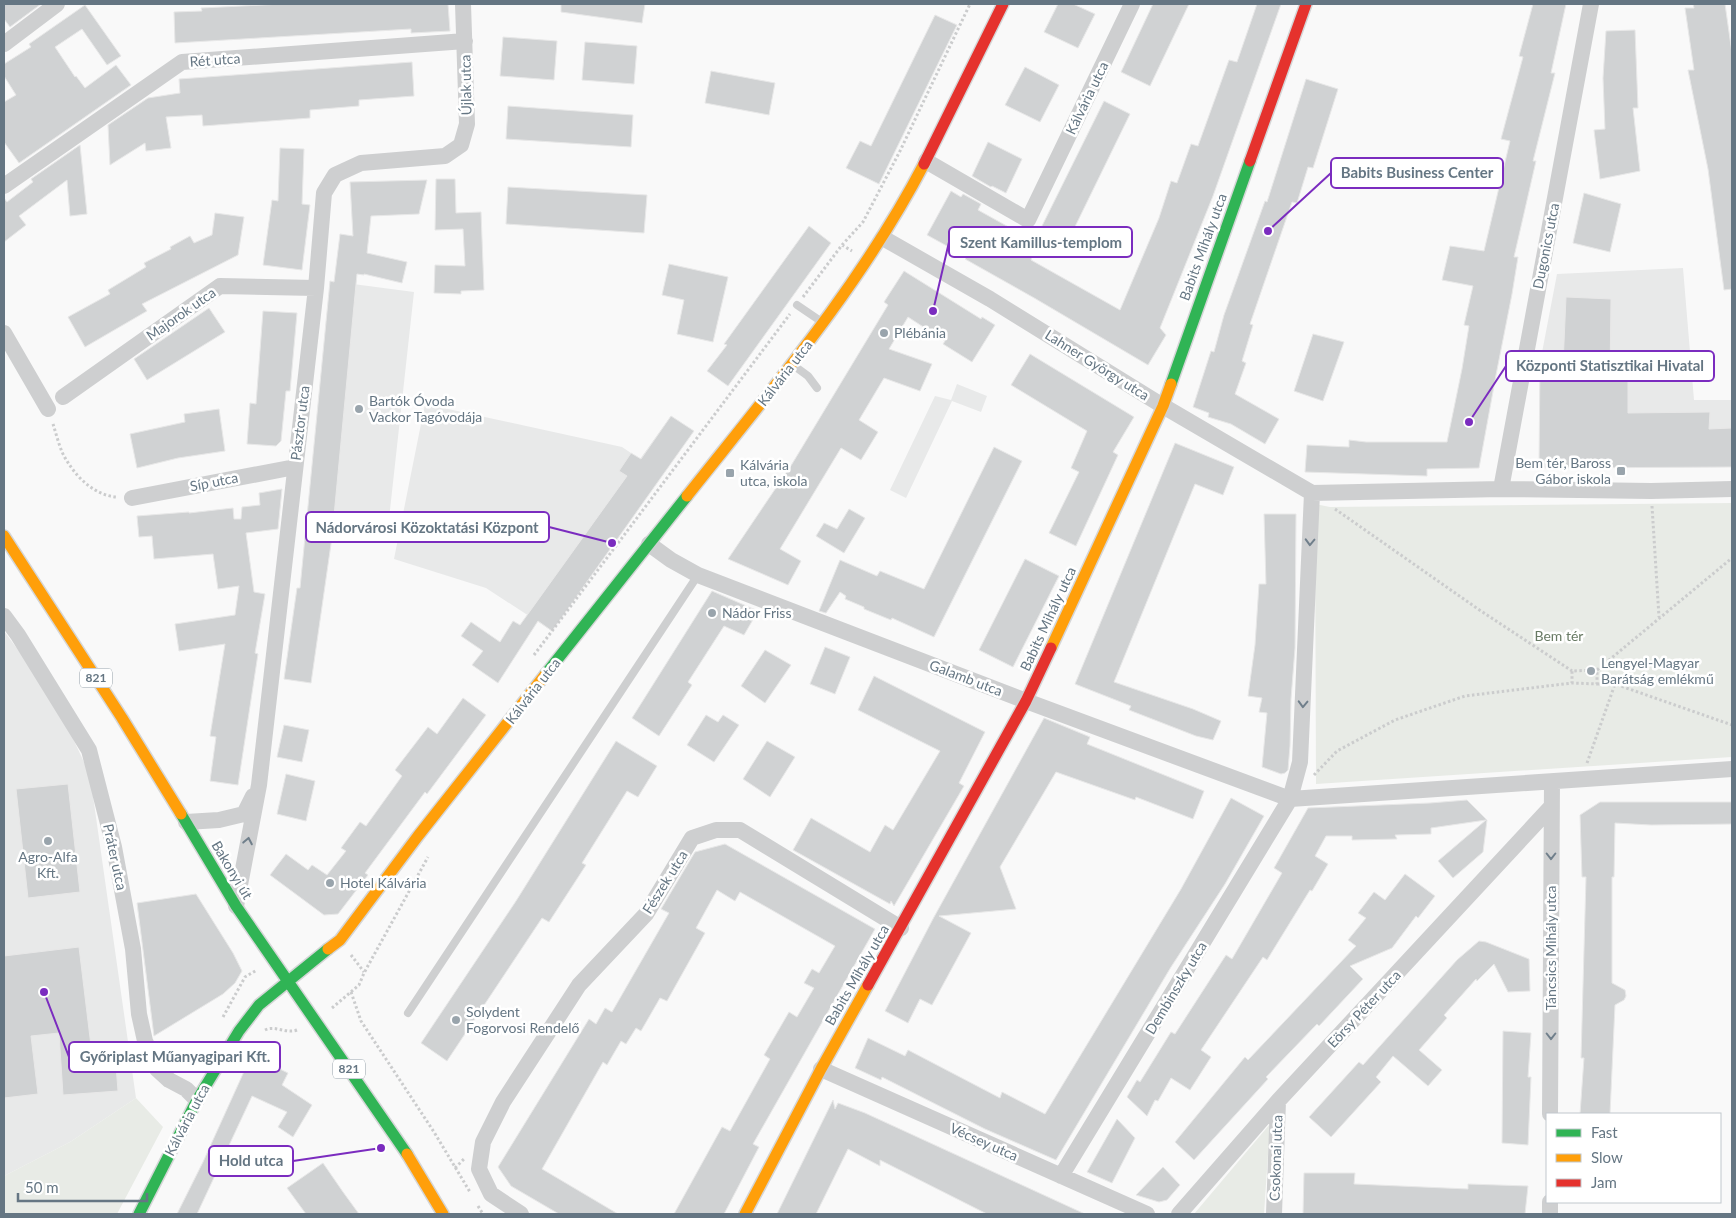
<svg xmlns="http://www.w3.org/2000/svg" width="1736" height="1218" font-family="Lato,sans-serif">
<rect width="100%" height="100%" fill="#f9f9f9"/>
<path fill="#e8e9e9" d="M1683,268L1694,400H1732V467L1539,468L1540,363L1557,274Z
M330,281L414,292L387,537L332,529Z
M957,384L987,396L981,412L952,401L906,498L890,490L935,396L951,400Z
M425,404L622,447L640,459L671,416L694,431L552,631L486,588L394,559Z
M4,631L55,700L90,775L136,1098L70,1142L4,1176Z"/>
<path fill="#e8ebe6" d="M1732,503V757L1316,784L1315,504L1330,507Z
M136,1098L163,1127L117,1214H4V1176L70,1142Z
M1270,1124L1264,1214H1194Z"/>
<path fill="#d0d2d3" stroke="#e8e8e8" d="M4,4H41L10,27L4,19Z
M283,4H448L450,31L411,33V29L175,43L174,12L202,11L201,8Z
M561,4H645L642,23L561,12Z
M1058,4H1073L1095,14L1078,48L1044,32Z
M1153,4H1189L1150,86L1121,72Z
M1257,4H1281L1213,196L1160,328L1166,335L1148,365L1036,299L965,259L967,257L927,235L951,191L961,197L963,194L981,204L978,210L1014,230L1007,243L1032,257L1031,260L1120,310L1159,218L1171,181L1177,183L1191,144L1198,146L1229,60L1237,62Z
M1533,4H1566L1551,73H1555L1533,161H1536L1514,257H1518L1512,294L1496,375L1479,468L1427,469V476L1305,472L1307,445L1349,447V440L1366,442H1447L1462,369L1469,326L1464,325L1473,286L1442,280L1450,246L1484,251L1510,141L1501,139L1523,57L1519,56Z
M1693,4H1725L1732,53V289L1724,290L1708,169L1688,70H1694L1685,8H1694Z
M85,5L121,56L107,65L82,29L55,47L75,77L76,76L85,88L116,65L131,85L19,163L4,142V102L16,95L4,76V64L31,47L29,44Z
M935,15L957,25L879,184L846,168L860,141L871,146Z
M1635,30L1638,108H1633L1640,171L1600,179L1594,130L1605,129L1603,78L1606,31Z
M503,37L557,41L554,80L500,76Z
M585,42L637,46L634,84L582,80Z
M412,62L414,96L359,100V106L310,110V118L203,126L202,115L166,117L171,148L146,151L145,143L110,165L108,125L148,98L180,93L179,79Z
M1025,67L1059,85L1040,122L1005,105Z
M711,71L775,83L769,115L705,103Z
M1306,79L1338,89L1313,168L1308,167L1297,203L1292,202L1250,324L1253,325L1242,361L1246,363L1235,394L1279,419L1265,444L1231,424L1208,417L1209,413L1193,407L1211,351L1214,352L1224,315L1265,201L1267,202Z
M1104,101L1130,114L1067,243L1040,230Z
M508,106L633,115L631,147L506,139Z
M988,142L1022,159L1006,193L992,186L991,187L972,176Z
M80,145L87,214L70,216L67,180L19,216L26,225L4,242V198L7,202L33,182L31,179Z
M280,148L304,149L302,204L310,205L302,270L263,265L272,200L278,201Z
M436,179H455L456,213L481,212L484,290L461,291V294L434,293L435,265L465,266L463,229L435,230Z
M427,180L419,214L371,216L367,253L407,262L402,283L364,274V275L357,274L332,537L311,683L284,679L297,588H300L330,281L334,282L340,234L353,236L350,182Z
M508,187L647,195L644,233L506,224Z
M1584,193L1621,204L1610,252L1573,243Z
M215,213L244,217L238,255L142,304L147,311L85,347L68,317L110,294L108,290L146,267L144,263L171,249L170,247L190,236L194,243L212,235Z
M809,226L831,243L728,386L707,371L727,345L724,344Z
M669,264L728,277L713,342L677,334L684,300L662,295Z
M904,271L981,319L982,317L995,325L972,362L943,344L945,341L908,317L889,349L932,364L920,391L884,378L859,420L878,432L861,460L841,448L780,549L801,561L788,585L728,559L792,464L888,305L884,302Z
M1566,297L1611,299L1610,375H1628V413L1710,412L1709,429L1732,428V467L1539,468L1540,363L1563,365Z
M209,308L225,332L147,380L134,359Z
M263,311L297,313L290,391H286L281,441L276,446L247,444L250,403L256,404Z
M1313,334L1344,342L1323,401L1294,391Z
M1030,354L1134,417L1113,452L1118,455L1076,546L1049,533L1079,472L1071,468L1087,431L1011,385Z
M219,409L225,451L178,458L137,468L130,434L185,422L184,414Z
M671,416L694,431L552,631L538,621L498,683L472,665L483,651L461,636L471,622L500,642L513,621L520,625L627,476L619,471L631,453L641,459Z
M1175,443L1234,467L1223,495L1195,484L1114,682L1193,709L1221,721L1213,740L1196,736L1129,710L1131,706L1075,684Z
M994,447L1022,461L934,637L892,618L891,620L864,609V607L845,599L846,596L840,592L826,613L819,611L840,560L877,576L880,571L924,589Z
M282,489L278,529L246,533L254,592L265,594L255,653L258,654L238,785L210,781L216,737L210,736L225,644L179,651L175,624L235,615L239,586L218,589L213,554L154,559L152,536L139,537L137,516L189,512V513L233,508L234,519H241L242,507L260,505L259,493Z
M849,509L865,518L844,553L816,536L824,523L837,529Z
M1264,514H1296L1295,648L1291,699L1290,746L1288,770L1285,773L1281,774L1262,767L1267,713L1259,712L1262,698L1248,696L1255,645L1259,584H1266Z
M1025,559L1059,576L1013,667L979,650Z
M712,591L758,611L744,635L724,626L688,682L692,685L659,736L632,718Z
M825,647L850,657L835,694L810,684Z
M765,650L791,665L765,703L741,686Z
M874,676L985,732L959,783L964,786L894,906L891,901L890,904L793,850L811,818L870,852L885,825L893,830L940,751L858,710Z
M463,698L486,715L427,794L425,792L365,873L368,875L338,914L324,915L270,875L286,854L308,870L312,865L327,875L346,851L341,848L360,822L366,826L402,776L395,770L428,727L437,734Z
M706,715L718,722L723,715L739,725L714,762L687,745Z
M1044,718L1090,737L1087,744L1204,791L1193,819L1136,797L1135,800L1056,772L1000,867L1016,909L939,916L971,933L932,1005L920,999L908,1023L885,1011L934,917Z
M284,725L309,730L302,762L277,757Z
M616,741L657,766L638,797L627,791L582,863L586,865L549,922L542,918L447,1061L421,1043L516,901Z
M767,741L795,757L770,797L743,779Z
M286,774L315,781L306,821L277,814Z
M68,784L80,892L28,898L16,789Z
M1231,798L1264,816L1225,884L1171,967L1056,1160L985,1129L882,1077L881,1080L855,1068L868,1038L905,1056L908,1050L1000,1098L1002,1092L1045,1114L1181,889Z
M1467,800L1487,820L1483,852L1453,878L1438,861L1486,820L1431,828V834L1395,835L1397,839L1352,840V836H1326L1315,856L1328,864L1312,891L1310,890L1267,960L1263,957L1201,1050L1211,1057L1190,1090L1171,1078L1158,1101L1155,1100L1147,1116L1127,1097L1137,1080L1140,1082L1171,1032L1175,1034L1226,955L1232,959L1282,873L1274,868L1308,808L1430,803Z
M1600,802H1732V824L1651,825L1615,823L1614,877H1612V983L1625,990L1626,996L1624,1000L1615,1005L1610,1114H1580L1584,1058H1581L1586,877H1582L1580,815Z
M725,844L875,929L753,1144L759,1147L724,1214H674L722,1127L730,1131L770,1059L764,1055L789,1012L797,1017L814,988L804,983L812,969L819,973L835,946L740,892L735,901L717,890L696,928L705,933L667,1001L660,998L641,1031L636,1028L626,1044L621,1041L607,1065L603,1062L542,1169L618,1214H559L511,1186L498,1167L589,1019L596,1024L605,1008L612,1012L669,913L661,909L695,852Z
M1405,874L1435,896L1418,918L1416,916L1392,948L1350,966L1363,979L1319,1026L1317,1024L1266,1077L1268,1079L1194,1160L1175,1142L1245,1057L1248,1060L1356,946L1348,940L1366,918L1358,913L1374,892L1385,900Z
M196,894L233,953L242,971L235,983L223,994L154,1036L137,903Z
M1479,941L1486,942L1529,959L1530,991L1508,992L1494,964L1477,981L1476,979L1444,1015L1447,1018L1419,1050L1442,1070L1428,1086L1393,1056L1376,1077L1381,1082L1331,1137L1309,1117L1359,1062L1363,1065L1457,960Z
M79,947L92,1054L115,1052L118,1091L63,1095L59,1033L31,1036L38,1094L4,1098V956Z
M1503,1031L1531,1033L1528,1077H1531L1528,1145L1502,1143Z
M261,1060L288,1073L282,1085L312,1105L293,1137L278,1127L287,1112L252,1096L197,1214H177L203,1162L247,1065Z
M833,1100L835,1109L838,1103L865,1113L1085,1214H987L880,1160V1166L848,1149L816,1214H777Z
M1117,1119L1135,1138L1112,1183L1087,1172Z
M323,1163L343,1192L359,1214H306L287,1188Z
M1163,1167L1180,1185L1167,1200L1159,1202L1136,1195Z
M1304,1173H1355L1354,1184L1468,1189V1184L1528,1186L1525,1214H1303Z"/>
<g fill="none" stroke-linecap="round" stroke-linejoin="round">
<g stroke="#d5d6d7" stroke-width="14">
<path id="fast" d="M1171,384L1250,161
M545,675L687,496
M181,814L236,906L407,1154
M139,1214L197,1100L239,1031L259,1005L328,949"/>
</g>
<g stroke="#d5d6d7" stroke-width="14">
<path id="slow" d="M687,496C772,389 861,285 924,164
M4,536L122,718L181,814
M1051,648L1163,406L1171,384
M328,949L340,940L418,836L545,675
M407,1154L443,1214
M745,1214L821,1069L868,985"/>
</g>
<g stroke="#d5d6d7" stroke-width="14">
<path id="jam" d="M1250,161L1306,4
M924,164L1003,4
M868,985L1026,701L1051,648"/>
</g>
<path stroke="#cbcccd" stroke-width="3" stroke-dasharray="2.5 2.5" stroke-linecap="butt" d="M842,245L852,251
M803,297L842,245L863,222L900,151L970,4
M53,424C57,436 60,451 67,461C78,479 95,495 116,497
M1652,506L1659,617
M1335,509L1478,609L1572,671
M534,655L790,314
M1597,670L1732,558
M1597,684H1615L1732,725
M1587,763L1615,684
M1314,775L1337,751L1395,720L1465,696L1572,683L1597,684V670L1572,671V683
M351,955L364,972
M351,992L361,1021L434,1132L470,1192
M332,1008L359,985L364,973L428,857
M223,1017L245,977L257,970
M265,1030C275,1025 286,1034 297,1030
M455,1168L464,1159
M478,1206L483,1214"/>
<path stroke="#cecfd0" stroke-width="8" d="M797,305L822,322
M793,365L808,376L817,388
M408,1013L698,575"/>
<path stroke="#cecfd0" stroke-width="16" d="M4,44L57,4
M926,161L1028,220L1132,4
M4,186L182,62L465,41
M883,238L990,299L1163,406L1312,493
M4,333L48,409
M63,397L220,286L316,288
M1501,489L1591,4
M1312,493L1501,489L1651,491L1732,489
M132,498L295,467
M649,544L671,560L698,575L1026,701L1290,799L1732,769
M4,616L18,635L89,750L114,847L133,949L139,1014L145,1041L157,1069L169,1080L186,1089L197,1100
M186,822L219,820L244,814L253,796
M236,906L259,785L316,288L324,193L335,175L361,163L445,156L461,145L467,124L463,4
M821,1069L1147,1214
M1550,1114L1552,782
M1061,1176L1290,799L1300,762L1312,493
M521,1214L491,1194L479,1169L483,1142L503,1102L579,985L646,914L692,838L716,830H740L901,928
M1179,1214L1278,1101L1551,807
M1274,1214L1278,1101
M1550,1214V1202"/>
<use href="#fast" stroke="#30b455" stroke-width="11"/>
<use href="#slow" stroke="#ff9f0a" stroke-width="11"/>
<use href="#jam" stroke="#e5322d" stroke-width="11"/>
</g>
<defs><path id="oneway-chevron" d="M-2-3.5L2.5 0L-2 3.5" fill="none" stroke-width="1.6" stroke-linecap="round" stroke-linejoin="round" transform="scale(1.25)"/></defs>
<g stroke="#707f8b">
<use href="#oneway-chevron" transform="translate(1310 542) rotate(92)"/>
<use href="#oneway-chevron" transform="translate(1303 704) rotate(92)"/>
<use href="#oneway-chevron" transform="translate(248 841) rotate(-79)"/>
<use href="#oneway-chevron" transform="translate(1551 856) rotate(90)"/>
<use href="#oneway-chevron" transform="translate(1551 1036) rotate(90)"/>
</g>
<g fill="#99a4ac" stroke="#fff" stroke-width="2">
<circle cx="884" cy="333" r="5"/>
<circle cx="359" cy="409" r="5"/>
<rect x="1616" y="466" width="10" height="10" rx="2.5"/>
<rect x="725" y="468" width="10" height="10" rx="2.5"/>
<circle cx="712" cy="613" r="5"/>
<circle cx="1591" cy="671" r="5"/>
<circle cx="48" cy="841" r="5"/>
<circle cx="330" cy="883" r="5"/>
<circle cx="456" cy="1020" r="5"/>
</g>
<g text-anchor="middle" stroke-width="5" stroke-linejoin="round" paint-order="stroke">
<g fill="#fff" stroke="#939fa8" stroke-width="1">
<rect x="80" y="668.5" width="32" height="19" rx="4"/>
<rect x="333" y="1059.5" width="32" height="19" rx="4"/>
</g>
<g font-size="12" font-weight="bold" fill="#657683">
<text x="96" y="682">821</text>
<text x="349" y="1073">821</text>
</g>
<g font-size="14" fill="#657683" stroke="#fff">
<text transform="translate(215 60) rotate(-4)" y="5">Rét utca</text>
<text transform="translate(466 85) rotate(-91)" y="5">Újlak utca</text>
<text transform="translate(1087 98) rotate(-64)" y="5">Kálvária utca</text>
<text transform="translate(1546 246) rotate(-79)" y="5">Dugonics utca</text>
<text transform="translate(1203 247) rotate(-70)" y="5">Babits Mihály utca</text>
<text transform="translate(181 314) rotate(-35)" y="5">Majorok utca</text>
<text transform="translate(1097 365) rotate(32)" y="5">Lahner György utca</text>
<text transform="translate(785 373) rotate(-52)" y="5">Kálvária utca</text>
<text transform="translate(300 423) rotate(-83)" y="5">Pásztor utca</text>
<text transform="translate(214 482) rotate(-11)" y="5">Síp utca</text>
<text transform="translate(1048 619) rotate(-65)" y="5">Babits Mihály utca</text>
<text transform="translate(966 678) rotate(21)" y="5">Galamb utca</text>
<text transform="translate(533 691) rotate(-52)" y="5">Kálvária utca</text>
<text transform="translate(115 857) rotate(78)" y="5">Práter utca</text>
<text transform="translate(232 870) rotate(59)" y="5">Bakonyi út</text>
<text transform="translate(665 882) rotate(-58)" y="5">Fészek utca</text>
<text transform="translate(1551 948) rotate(-90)" y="5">Táncsics Mihály utca</text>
<text transform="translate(857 975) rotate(-60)" y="5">Babits Mihály utca</text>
<text transform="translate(1176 988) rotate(-59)" y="5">Dembinszky utca</text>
<text transform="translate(1364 1009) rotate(-47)" y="5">Eörsy Péter utca</text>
<text transform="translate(187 1120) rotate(-62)" y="5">Kálvária utca</text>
<text transform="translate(984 1142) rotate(24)" y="5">Vécsey utca</text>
<text transform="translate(1276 1158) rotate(-88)" y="5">Csokonai utca</text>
</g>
<g font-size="14" fill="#657683" stroke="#fff" text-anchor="start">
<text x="894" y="338">Plébánia</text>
<text x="369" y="406">Bartók Óvoda<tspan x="369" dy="16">Vackor Tagóvodája</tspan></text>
<text x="1611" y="468" text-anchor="end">Bem tér, Baross<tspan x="1611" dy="16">Gábor iskola</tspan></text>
<text x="740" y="470">Kálvária<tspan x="740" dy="16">utca, iskola</tspan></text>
<text x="722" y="618">Nádor Friss</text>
<text x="1601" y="668">Lengyel-Magyar<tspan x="1601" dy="16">Barátság emlékmű</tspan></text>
<text x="48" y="862" text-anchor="middle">Agro-Alfa<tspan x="48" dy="16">Kft.</tspan></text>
<text x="340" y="888">Hotel Kálvária</text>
<text x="466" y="1017">Solydent<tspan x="466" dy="16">Fogorvosi Rendelő</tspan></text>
</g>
<g font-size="14" fill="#687a64" stroke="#fff">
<text x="1559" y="641">Bem tér</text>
</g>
</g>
<path fill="none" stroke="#7b2cbf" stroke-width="2" d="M1268 231L1331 173M933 311L949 242M1469 422L1506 366M612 543L549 527M44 992L69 1057M381 1148L293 1161"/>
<g fill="#7b2cbf" stroke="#fff" stroke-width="2">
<circle cx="1268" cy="231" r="5"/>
<circle cx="933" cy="311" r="5"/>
<circle cx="1469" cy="422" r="5"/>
<circle cx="612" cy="543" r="5"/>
<circle cx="44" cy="992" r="5"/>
<circle cx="381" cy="1148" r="5"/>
</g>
<g fill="#fff" stroke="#7b2cbf" stroke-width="2">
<rect x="1331" y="158" width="172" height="30" rx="5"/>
<rect x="949" y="227" width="183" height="30" rx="5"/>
<rect x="1506" y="351" width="208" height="30" rx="5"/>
<rect x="306" y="512" width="243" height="30" rx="5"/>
<rect x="69" y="1042" width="211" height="30" rx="5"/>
<rect x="209" y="1146" width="84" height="30" rx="5"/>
</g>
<g font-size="15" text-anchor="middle" font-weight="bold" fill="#657683">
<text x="1417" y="178">Babits Business Center</text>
<text x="1041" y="248">Szent Kamillus-templom</text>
<text x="1610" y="371">Központi Statisztikai Hivatal</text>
<text x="427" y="533">Nádorvárosi Közoktatási Központ</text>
<text x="175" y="1062">Győriplast Műanyagipari Kft.</text>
<text x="251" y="1166">Hold utca</text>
</g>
<rect width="1736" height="1218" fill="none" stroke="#657683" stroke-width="10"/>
<rect x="1546" y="1113" width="175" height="90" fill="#ffffff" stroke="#c1c8cd"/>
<rect x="1556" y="1129" width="25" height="8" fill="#30b455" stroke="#c1c8cd"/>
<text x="1591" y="1138" font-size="15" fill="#657683">Fast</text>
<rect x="1556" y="1154" width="25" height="8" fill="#ff9f0a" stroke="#c1c8cd"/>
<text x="1591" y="1163" font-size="15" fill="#657683">Slow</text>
<rect x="1556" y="1179" width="25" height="8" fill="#e5322d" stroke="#c1c8cd"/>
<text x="1591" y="1188" font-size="15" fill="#657683">Jam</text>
<path d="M18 1193v8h129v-8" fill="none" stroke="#657683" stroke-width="2.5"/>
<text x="25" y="1193" font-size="15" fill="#657683" stroke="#ffffff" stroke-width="4" paint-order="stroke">50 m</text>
</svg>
